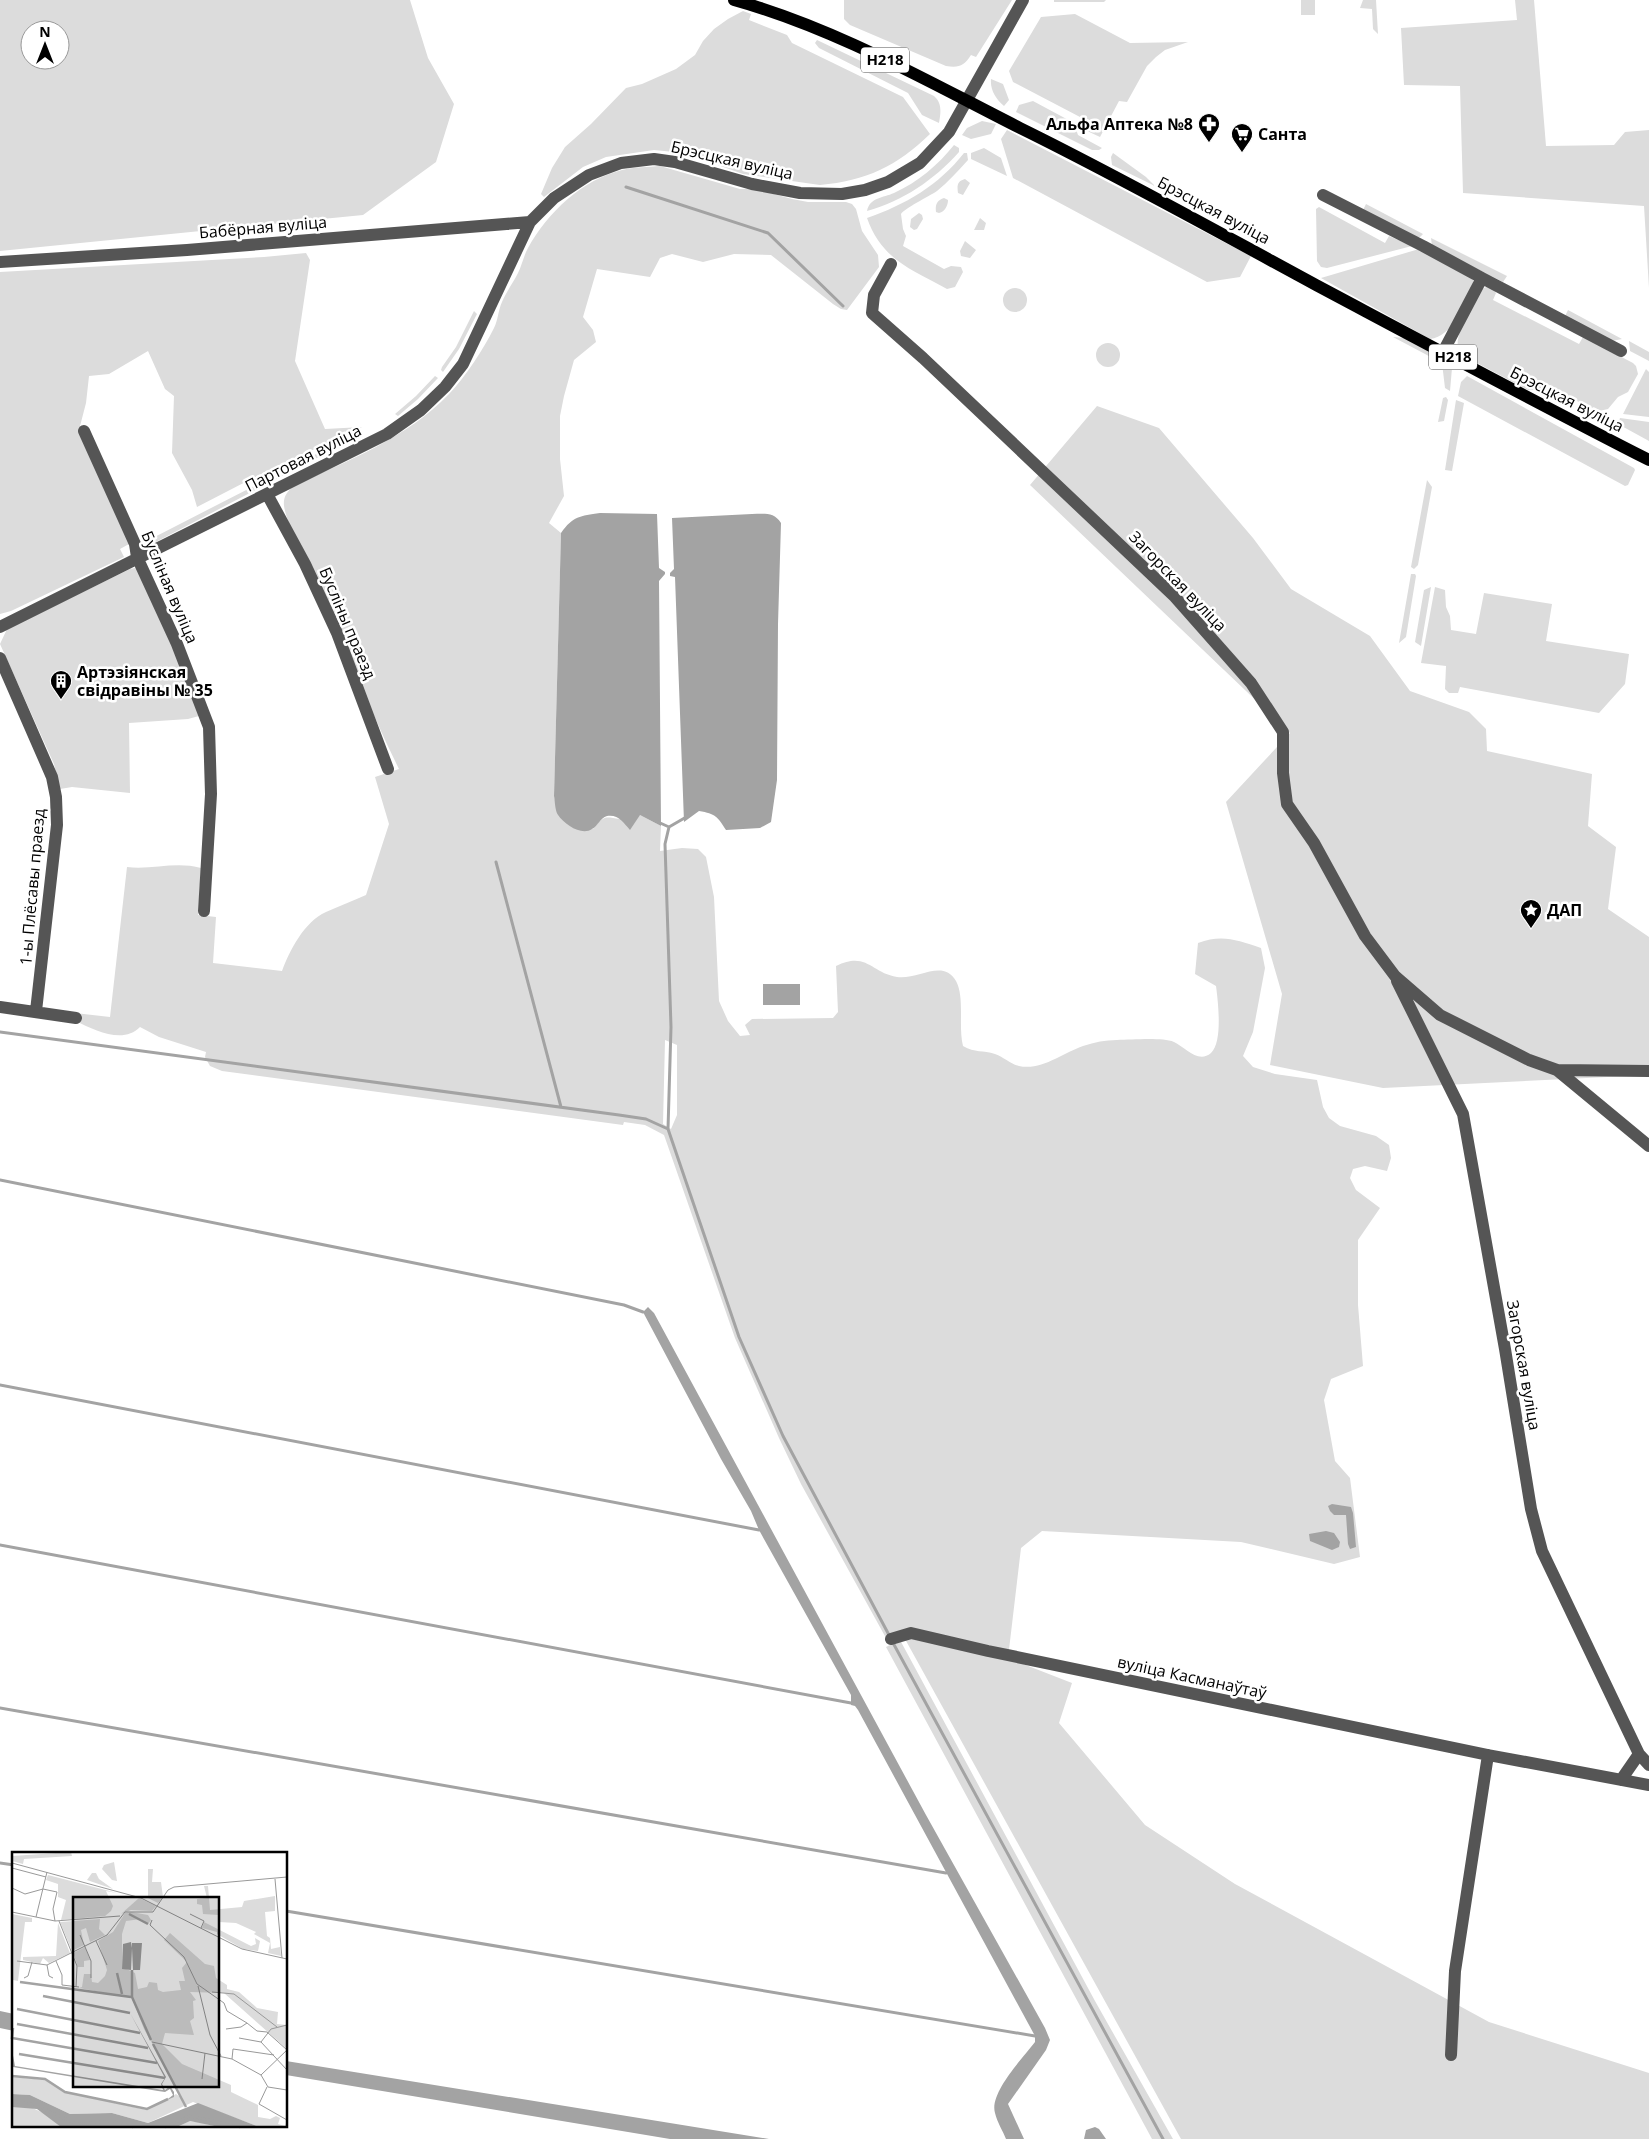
<svg xmlns="http://www.w3.org/2000/svg" width="1649" height="2139" font-family="'Open Sans',sans-serif">
<rect width="100%" height="100%" fill="#fff"/>
<path fill="#dcdcdc" fill-rule="evenodd" d="M0,0H410L428,58L454,104L436,162L363,215L0,251ZM30,30H60V60H30Z
M844,0H1012L976,57L971,55C964,66 959,68 946,66L850,25L844,19Z
M1054,0H1106L1104,2H1054Z
M1301,0H1315V15H1301Z
M1363,0H1376L1378,34L1373,29L1372,9L1360,8Z
M1515,0H1534L1546,146L1614,145L1625,132L1649,130V288L1644,206L1463,193L1460,86L1404,85L1401,28L1517,20Z
M743,11L751,14L749,20L787,35L792,43L903,97L930,134C897,166 866,181 820,185L743,174L684,153L654,150L606,157L583,167L544,197L541,194L552,168L565,147L591,124L626,88L642,84L676,69L695,55L703,41L714,29L728,19Z
M1075,14L1130,43L1188,42L1165,50L1156,57L1147,66L1127,102L1119,101L1100,137L1085,130L1080,117L1013,82L1009,71L1041,17Z
M817,40L934,96C942,103 941,112 939,123L922,115L908,93L819,48L815,43Z
M991,79L1003,84L1009,100L1004,106C996,99 990,90 991,79Z
M1033,101L1074,123L1078,135L1102,148L1099,150H1092L1016,112L1019,105Z
M982,121L996,124L991,134L971,139L962,135L967,128Z
M1007,130L1251,256L1240,277L1207,282L1013,178L1001,139Z
M954,145L959,148V152C934,180 903,201 867,211C870,197 883,198 894,193C918,182 938,165 954,145Z
M984,148L1001,158L1007,176L971,159V153Z
M964,153H967L968,160C958,171 948,182 937,191C928,197 905,208 901,214L903,229L906,236L903,246L944,269L951,266L961,267L963,272L955,287L947,289C911,269 882,260 867,218C905,205 939,185 964,153Z
M1113,153L1146,177L1155,186L1112,165L1111,157Z
M660,166L740,189H756L792,199L808,202H846L852,204L856,209L862,231L878,255L879,267L847,310L841,309L833,304L771,255L734,254L703,262L672,254L660,258L650,277L597,269L583,317L593,330L596,342L574,360L564,396L560,416V459L564,496L549,523L561,533L554,796L558,815L593,829C605,815 604,817 620,819C626,819 634,816 640,815L661,826L660,851L682,848L698,849L706,857L714,897L719,1001L728,1021L740,1036L750,1035L745,1025L752,1019L833,1018L838,1012L836,966C867,951 871,973 897,977C918,980 943,958 956,981C965,998 958,1026 963,1046C975,1053 983,1050 995,1054C1004,1057 1010,1064 1019,1066C1041,1071 1063,1053 1083,1046C1095,1042 1105,1040 1117,1040C1132,1040 1161,1037 1174,1042C1185,1047 1198,1064 1211,1053C1223,1042 1218,1001 1216,986L1195,974L1198,943C1222,934 1237,940 1261,948L1265,968L1253,1032L1243,1056L1253,1067L1275,1074L1317,1080L1323,1107L1329,1118L1340,1126L1376,1136L1389,1145L1391,1158L1387,1171L1365,1166L1353,1169L1350,1178L1356,1190L1380,1208L1358,1240V1305L1363,1366L1331,1379L1324,1400L1335,1461L1350,1478L1360,1557L1334,1564L1241,1542L1042,1531L1021,1548L1008,1658L1072,1683L1059,1723L1145,1825L1235,1884L1489,2022L1649,2073V2139H1181L905,1639L886,1638L801,1484L779,1438L735,1338L664,1135L645,1125L624,1122L623,1125L222,1071L210,1066L205,1057L206,1052L159,1037L140,1027C124,1044 95,1031 76,1021L75,1013L110,1017L127,867C152,870 176,861 201,868L198,915L216,917L213,963L282,971C290,950 304,922 326,912C339,906 353,901 366,895L389,824L375,777L399,769C369,709 346,647 320,586C309,562 288,530 284,506C283,497 287,492 293,486C347,461 407,438 449,394C466,376 483,350 494,328C498,320 498,311 502,302C506,292 513,283 518,273C522,265 524,255 528,248C548,212 582,180 622,170C634,167 648,167 660,166ZM665,1040L677,1045V1115L671,1129L663,1124Z
M965,179L970,183L963,195L958,193C957,186 957,181 965,179Z
M944,198L948,200C948,205 945,212 939,213L936,212C935,205 937,200 944,198Z
M1366,204L1423,234L1420,237H1416L1363,210Z
M1319,207L1385,243L1389,236L1412,246L1327,268L1321,267L1317,261L1316,209Z
M919,213L922,215L923,219L917,229L914,230L910,227L911,219Z
M980,218L986,223L984,230H974Z
M1431,238L1507,276L1503,282L1432,246Z
M965,241L976,250L970,258L961,256L960,251Z
M1419,249L1469,277L1473,280V287C1463,306 1453,336 1430,339L1321,278Z
M306,253L310,260L295,361L325,429L362,427L263,473L197,507L192,490L172,453L174,396L165,389L148,351L109,374L89,376L86,403L79,430L129,544L120,549L124,557L11,611L0,614V272L264,257Z
M1486,287L1492,288L1496,293L1493,300L1579,344L1583,337L1633,363L1636,366L1638,374L1628,392L1618,397L1608,409L1599,411L1555,391L1528,390L1460,354C1450,337 1474,305 1482,289Z
M1003 300a12 12 0 1 1 24 0a12 12 0 1 1-24 0Z
M1568,310L1622,339L1612,341L1565,316Z
M474,311L477,314L459,349L443,372L441,370L442,367L456,347Z
M1393,337L1405,338L1450,362L1452,368L1450,391L1445,388L1442,363Z
M1629,341L1649,352V361L1630,351Z
M1096 355a12 12 0 1 1 24 0a12 12 0 1 1-24 0Z
M1646,369L1649,372V417L1623,414Z
M435,376L438,378L418,399L398,416L395,414L416,396Z
M1467,376L1634,468L1635,470L1628,485L1625,486L1458,396L1461,382Z
M1446,397L1448,400L1444,421L1438,422L1443,398Z
M1456,400L1464,403L1452,471L1445,470Z
M1097,406L1159,428L1253,538L1291,589L1370,636L1410,691L1469,712L1486,729L1487,751L1592,774L1588,826L1616,847L1608,909L1649,937V1075L1383,1088L1270,1065L1282,994L1226,802L1290,733L1030,485Z
M1620,418L1649,422V441L1618,424Z
M359,432L361,435L152,544H141Z
M1427,480L1432,487L1418,565L1414,569L1411,567Z
M135,568L139,570L176,651L199,716L188,719L129,723L130,793L72,787L60,789L54,764L0,644L7,629L130,569Z
M1411,574H1415L1416,576L1406,637L1399,643Z
M1431,587L1421,646L1415,642L1424,590Z
M1435,587L1445,590L1446,607L1450,616L1451,630L1476,634L1484,593L1552,604L1546,641L1629,654L1625,684L1599,713L1460,687L1458,693H1449L1445,689L1446,666L1421,663Z
M900,1640L1095,2001L1173,2139H1152L886,1647Z"/>
<path fill="#a3a3a3" d="M600,513L657,514L659,568L665,572V574L659,581L661,826L640,815L630,830C624,823 618,814 607,816C600,818 598,826 592,829C582,836 565,825 558,815C555,811 555,801 554,796L561,533C573,516 580,516 600,513Z
M752,514C765,514 774,512 781,523L778,624L777,780L771,822L760,828L726,830C717,816 716,814 699,811L684,822L675,577L670,576V573L674,569L672,518Z
M763,984H800V1005H763Z
M648,1307L654,1313L926,1815L1045,2028L1050,2040L1046,2050L1008,2104L1024,2139H1006C1003,2131 997,2122 995,2113C989,2093 1023,2058 1035,2042V2036L858,1710L855,1706L851,1705V1695L759,1530L751,1511L721,1459L643,1312Z
M1332,1504L1351,1507L1353,1513L1356,1547L1350,1549L1348,1544L1346,1515H1334L1330,1511L1328,1506Z
M1326,1531L1334,1533L1340,1542L1339,1547L1332,1550L1310,1541L1309,1534Z
M0,2011L14,2014V2031L0,2028Z
M286,2061L769,2139H670L286,2075Z
M1095,2127L1099,2129L1106,2139H1084L1086,2130Z"/>
<g fill="none" stroke-linecap="round" stroke-linejoin="round">
<path stroke="#a3a3a3" stroke-width="3" d="M626,187L768,233L843,306
M688,816L669,827L665,844L671,1027L668,1129L739,1337L783,1436L889,1635
M658,822L669,827
M496,862L561,1107
M0,1032L619,1115L646,1119L668,1129
M0,1180L624,1305L643,1312
M0,1385L759,1530
M0,1545L851,1703
M892,1641L1163,2139
M0,1708L946,1873
M0,1863L14,1865
M286,1911L1035,2036"/>
<path stroke="#555" stroke-width="12" d="M1323,195L1423,246L1482,278L1443,352
M0,262L187,250L530,222
M891,264L874,295L872,313L923,358L1175,597L1251,683L1283,732V773L1287,804L1314,843L1365,936L1395,976L1440,1015L1529,1060L1557,1070L1649,1146
M1482,278L1621,351
M84,431L135,544L137,557L177,644L209,727L211,794L204,911
M267,494L305,564L337,633L388,769
M0,627L387,434L421,410L445,387L463,364L530,222L554,198L589,175L621,163L654,159L675,162L752,184L800,193L842,194L865,190L888,182L920,163L949,132L1023,0
M0,658L52,777L56,797L57,825L36,1011
M1397,981L1463,1114L1505,1349L1531,1509L1542,1551L1639,1754L1649,1765
M0,1007L76,1018
M1557,1070L1649,1071
M891,1639L911,1633L988,1651L1488,1755L1649,1785
M1621,1780L1639,1754
M1451,2055L1455,1971L1488,1755"/>
<path stroke="#000" stroke-width="12" d="M734,0C835,28 927,81 1020,128C1120,177 1218,232 1316,285C1427,344 1537,403 1649,460"/>
</g>
<defs>
<g id="pharmacy-pin" transform="scale(1.125)"><path d="M0 17L-7.5 6A9.5 9.5 0 1 1 7.5 6Z" fill="#000" stroke="#fff"/><path d="M-2-6h4v4h4v4h-4v4h-4v-4h-4v-4h4Z" fill="#fff"/></g>
<g id="supermarket-pin" transform="scale(1.125)"><path d="M0 17L-7.5 6A9.5 9.5 0 1 1 7.5 6Z" fill="#000" stroke="#fff"/><path d="M-6-5.5h2.5l.6 2H6L4.5 2H-2.5L-4.4-4H-6ZM-1.5 3.2a1.3 1.3 0 1 0 .1 0ZM3 3.2a1.3 1.3 0 1 0 .1 0Z" fill="#fff"/></g>
<g id="building-pin" transform="scale(1.125)"><path d="M0 17L-7.5 6A9.5 9.5 0 1 1 7.5 6Z" fill="#000" stroke="#fff"/><path d="M-4-6H4V6H1V3H-1V6H-4ZM-2.5-4.3h1.7v1.8h-1.7ZM.8-4.3h1.7v1.8H.8ZM-2.5-1h1.7V.8h-1.7ZM.8-1h1.7V.8H.8Z" fill="#fff"/></g>
<g id="sight-pin" transform="scale(1.125)"><path d="M0 17L-7.5 6A9.5 9.5 0 1 1 7.5 6Z" fill="#000" stroke="#fff"/><path d="M0-6L1.8-2.2L6-1.7L2.9 1.2L3.7 5.4L0 3.3L-3.7 5.4L-2.9 1.2L-6-1.7L-1.8-2.2Z" fill="#fff"/></g>
</defs>
<g fill-rule="evenodd">
<use href="#pharmacy-pin" x="1209" y="124"/>
<use href="#supermarket-pin" x="1242" y="134"/>
<use href="#building-pin" x="61" y="681"/>
<use href="#sight-pin" x="1531" y="910"/>
</g>
<g text-anchor="middle" stroke-width="5" stroke-linejoin="round" paint-order="stroke">
<g fill="#fff" stroke="#4c4c4c" stroke-width="1">
<rect x="861" y="47.5" width="48" height="25" rx="4"/>
<rect x="1429" y="344.5" width="48" height="25" rx="4"/>
</g>
<g font-size="15" font-weight="bold" fill="#000">
<text x="885" y="65">Н218</text>
<text x="1453" y="362">Н218</text>
</g>
<g font-size="16" font-weight="bold" fill="#000" stroke="#fff" text-anchor="start">
<text x="1193" y="130" text-anchor="end">Альфа Аптека №8</text>
<text x="1258" y="140">Санта</text>
<text x="77" y="678">Артэзіянская<tspan x="77" dy="18">свідравіны № 35</tspan></text>
<text x="1547" y="916">ДАП</text>
</g>
<g font-size="16" fill="#000" stroke="#fff">
<text transform="translate(732 160) rotate(13)" y="6">Брэсцкая вуліца</text>
<text transform="translate(1214 210) rotate(28)" y="6">Брэсцкая вуліца</text>
<text transform="translate(263 227) rotate(-5)" y="6">Бабёрная вуліца</text>
<text transform="translate(1567 399) rotate(27)" y="6">Брэсцкая вуліца</text>
<text transform="translate(303 458) rotate(-27)" y="6">Партовая вуліца</text>
<text transform="translate(1178 581) rotate(46)" y="6">Загорская вуліца</text>
<text transform="translate(170 587) rotate(67)" y="6">Бусліная вуліца</text>
<text transform="translate(348 623) rotate(67)" y="6">Бусліны праезд</text>
<text transform="translate(32 887) rotate(-85)" y="6">1-ы Плёсавы праезд</text>
<text transform="translate(1524 1365) rotate(80)" y="6">Загорская вуліца</text>
<text transform="translate(1192 1677) rotate(12)" y="6">вуліца Касманаўтаў</text>
</g>
</g>
<g transform="translate(12 1852)">
<rect width="275" height="275" fill="#fff"/>
<path d="M59,0L60,4L12,7L11,12L0,9V4ZM102,10L105,29L100,28L90,17L92,13ZM136,17H141L140,30H149L151,45L146,51L136,46ZM80,21H84L87,27L101,37L75,28ZM36,23L105,41L94,39L101,54L99,59L93,64L49,68L54,48L46,45V32L34,28ZM192,34H196L198,58L230,55L232,49L263,44V59L253,60L255,84L258,86L259,97L268,95L269,104L256,101L258,91L242,82L244,80L224,71L207,70V63L191,62L190,53L185,52V47L195,46ZM127,46L144,54L140,59L119,58L109,62ZM119,60L136,63L139,68L136,72L129,67L114,69L110,82V115L123,121L126,137L135,135L137,130L145,131L146,138L151,140L169,138L167,129H173L170,116L175,110L152,88L158,81L193,112L202,114L204,126L215,133V137L227,140L245,156L266,160L265,172L275,173V197L212,141L178,140L184,148L181,149L182,166L178,169L182,183L153,181L150,192L170,212L219,233V240L246,253V265L258,267L264,264L268,266L266,272L273,274L275,268V275H247L181,250L136,271L100,261L58,262L18,243L0,242V225L33,228L52,240L135,258L164,242L171,247L132,177L120,146L67,136L70,135L72,122H79L80,130L86,131L93,124L95,118L86,89L101,80L113,61ZM0,62L20,66V70H13L6,129L1,128ZM88,67L87,77L93,83L78,90L74,76L69,78L72,93L60,99L48,70ZM192,70L239,94L244,92L243,86L248,89L246,99L231,97L205,82V80L190,76ZM46,71L58,101L37,111L31,106L28,112L11,108V105L44,104ZM73,95L78,108L72,109V115H66L61,101ZM16,254L36,263L49,275H0V255ZM177,269L186,270L207,275H165Z" fill="#dcdcdc"/>
<path d="M119,90L120,96V91H130L128,118H121L120,96L119,118L110,117L111,92ZM118,161L154,225L150,232L153,238L158,234L162,240V245L155,248L161,243L158,237L153,240L146,239L1,215L0,198L3,214L151,238L149,232L153,226ZM0,242L18,243L58,262L100,261L136,271L186,251L247,275H207L178,269L165,275H49L25,257L0,255Z" fill="#a3a3a3"/>
<path fill="none" stroke="#a3a3a3" stroke-width="2.5" d="M117,62L136,72M120,118V145L139,188M105,121L110,142M8,130L119,145M31,144L118,161M5,157L128,181M5,172L136,196M1,176L0,186L145,211M141,192L174,255M7,202L153,226M0,224L33,227L53,240L135,257L156,247M0,249L24,253L64,272L101,269L121,275M153,275L178,264L228,275"/>
<path fill="none" stroke="#999" stroke-width="1" d="M0,11L129,46L230,97L275,107M0,16L34,25M263,27L270,106M0,36L13,42L31,37L45,40L41,57L43,69M0,60L43,69L108,64M178,62L192,69L189,76M24,65L35,20M140,68L138,73L172,105L185,132L212,151M47,69L65,114L64,135M68,83L79,109V126M84,89L95,113M5,109L35,113L95,83L113,60H141L156,38L162,35L275,25M44,109L50,123V133L67,135M35,113L37,124L41,126M12,126L16,124L20,110M186,134L198,183L209,204M200,140L222,142L265,175M212,151L215,159L235,171M214,177L229,175L235,171L245,179L255,180L275,198M227,186L249,190L275,218M140,190L220,207L249,223L256,235L275,238M249,190L259,177L275,173M220,207L221,197L262,203M249,223L275,198M190,227L193,201M255,235L247,252L275,268"/>
<path fill="#000" fill-opacity="0.15" stroke="#000" stroke-width="2.5" d="M61,45H207V235H61Z"/>
<rect width="275" height="275" fill="none" stroke="#000" stroke-width="2.5"/>
</g>
<g transform="translate(45 45)"><circle r="24" fill="#ffffff" stroke="#999999"/>
<path d="M0-4L9 19L0 12L-9 19Z" fill="#000000"/>
<text y="-8" font-size="14" font-weight="bold" text-anchor="middle" fill="#000000">N</text>
</g>
</svg>
